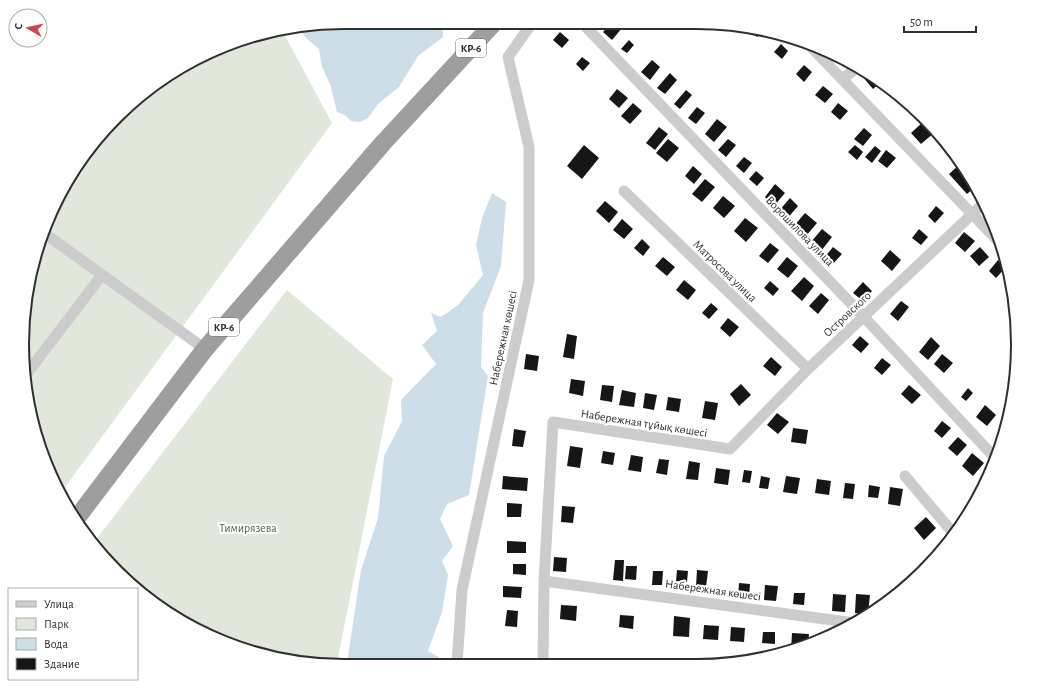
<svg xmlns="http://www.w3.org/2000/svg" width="1040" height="688" font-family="'Alegreya Sans',sans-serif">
<rect width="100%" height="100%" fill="#fff"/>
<path fill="#e2e7dc" d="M283,32L332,123L60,494L33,427L23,323L46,221L89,148L165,76L241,39Z
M287,290L393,379L337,663H302L202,633L132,586L95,541Z"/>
<path fill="#cddee8" d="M344,22L425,23V26L431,23H443V37L418,56L399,87L378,104L368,118L360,122L351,121L345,115L337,112L330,84L322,67L319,49L305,37L300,29Z
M492,193L506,202L501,266L483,313L481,367L488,376L469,495L447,504L440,519L453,546L442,561L448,575L442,612L428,651L439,657L437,664L347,663L361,570L378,518L384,456L402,421L401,400L436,364L422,345L437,331L431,313L441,317L458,305L483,275L476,245L482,218Z"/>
<path fill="#161616" d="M610,24H617L622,28L612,40L603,32Z
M748,28L762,32L757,37L747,29Z
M560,32L569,40L562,48L553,40Z
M629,40L634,45L627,53L621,49Z
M781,44L788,51L782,59L774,52Z
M582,57L590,63L583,71L576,64Z
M652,60L660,67L650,80L641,72Z
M804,65L812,72L804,82L796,74Z
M670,73L677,80L665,94L657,88Z
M866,73L880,83L873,89L862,76Z
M823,86L833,94L825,103L815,95Z
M617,89L628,98L619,108L609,99Z
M686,90L692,95L680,109L674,104Z
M633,103L642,111L630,124L621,116Z
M838,103L848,111L840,120L831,112Z
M697,107L705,113L696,124L688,118Z
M717,119L727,127L714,142L705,134Z
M924,121L934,133L921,144L911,133Z
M659,127L668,134L655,150L646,143Z
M864,128L872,135L863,146L854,139Z
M668,139L679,148L667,162L656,153Z
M728,139L736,145L726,157L718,150Z
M584,145L599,158L582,179L567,166Z
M855,145L863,152L857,160L848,152Z
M875,146L881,151L872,163L865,157Z
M886,150L896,158L887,168L878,161Z
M744,157L752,163L744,173L736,166Z
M959,165L975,187L967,194L949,174Z
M693,166L702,174L694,184L685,176Z
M756,171L764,178L757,186L749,179Z
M705,179L715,187L702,202L692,194Z
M775,184L785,193L774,206L765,197Z
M723,196L735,206L724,218L713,208Z
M790,198L798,206L786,220L778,212Z
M605,201L618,212L609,223L596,211Z
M936,206L944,213L935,223L928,216Z
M805,213L817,223L806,236L794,226Z
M745,218L758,228L746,242L734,231Z
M622,219L633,229L624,239L613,230Z
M822,229L832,237L821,251L811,242Z
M919,229L928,237L921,245L912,238Z
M964,232L975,241L965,252L955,243Z
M642,239L650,247L643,256L634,248Z
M770,243L779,250L768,263L759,256Z
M833,247L842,254L832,265L824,258Z
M980,247L989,257L979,266L970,256Z
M890,250L901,260L892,271L881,261Z
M663,257L675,267L667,276L655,266Z
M787,257L798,266L788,278L777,269Z
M998,260L1006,267L996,278L989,271Z
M804,277L814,286L802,301L791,291Z
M684,280L696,290L688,300L676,290Z
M770,281L779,289L773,296L764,288Z
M863,282L872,291L863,301L853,293Z
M821,293L829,300L818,314L809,306Z
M901,301L909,307L898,321L890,314Z
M711,303L718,309L709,319L702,313Z
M728,318L739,327L730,337L720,328Z
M567,334L577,336L574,359L563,357Z
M860,336L869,344L861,353L852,345Z
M931,337L940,346L928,360L919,352Z
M526,354L539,356L537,371L524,369Z
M942,354L953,363L944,373L934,364Z
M771,357L782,367L775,376L763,366Z
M882,358L891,365L882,375L874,368Z
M571,379L585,381L583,396L569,393Z
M741,384L751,395L739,406L730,394Z
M602,385L614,386L612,402L600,400Z
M909,385L921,395L912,404L901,394Z
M968,388L973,393L966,401L961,397Z
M622,390L636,393L634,407L619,405Z
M645,393L657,395L654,410L643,408Z
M668,397L681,399L679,412L666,410Z
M705,401L718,403L715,420L702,418Z
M985,405L996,415L987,426L976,417Z
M777,413L789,422L778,434L767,425Z
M942,421L951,428L942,438L934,431Z
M793,428L808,430L806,444L791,442Z
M514,429L526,431L523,447L512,446Z
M958,437L967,445L957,456L948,448Z
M570,446L583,448L580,468L567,466Z
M603,451L615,453L613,465L601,463Z
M972,453L984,463L973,476L962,466Z
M631,455L643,457L641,472L628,470Z
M659,459L669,460L667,475L656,473Z
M689,461L700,463L698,480L686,479Z
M716,468L730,470L728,485L714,483Z
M744,470L752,471L750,483L742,482Z
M988,475V476L984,485L981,483Z
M503,476L528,478L527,491L502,489Z
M761,476L770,478L768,489L759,488Z
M786,476L800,478L797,494L783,492Z
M817,479L831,481L829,495L815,493Z
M845,483L855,484L853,499L843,498Z
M869,485L880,487L878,498L868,497Z
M890,487L903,489L900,506L888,504Z
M507,503L522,504L521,517H507Z
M562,506L575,507L573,523L561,522Z
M926,517L936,528L924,540L914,528Z
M507,541L526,542V553H507Z
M554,557L567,558L566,572L553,571Z
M615,560H624L623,581L613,580Z
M513,564H526V575L513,574Z
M626,566H637L636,580L625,579Z
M677,570L688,571L687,582L676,581Z
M697,570L708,571L706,587L696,586Z
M653,571H663L662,585H652Z
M739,583L750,584L749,597H738Z
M765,585L778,586L776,601L764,600Z
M503,586L522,587L521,598L503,597Z
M794,593H805L804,605L793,604Z
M833,594L846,595L845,612L832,611Z
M856,594L870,595L868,614L855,613Z
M561,605L577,606L576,621L560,619Z
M507,610L518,611L517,627L505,626Z
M620,615L634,616L633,629L619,627Z
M674,616L690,618L689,637L673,636Z
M704,625L719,626L718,640L703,639Z
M731,627L745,628L744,642L730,641Z
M763,632H775V644L762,643Z
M792,633L809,634L808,644L791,650Z"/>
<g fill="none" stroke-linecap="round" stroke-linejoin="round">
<path stroke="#ccc" stroke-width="11" d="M583,24L864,317L996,459
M811,47L1001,244
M842,79L857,68
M624,191L808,369
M44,233L205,349
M28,372L102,275
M905,476L954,534
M544,581L855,623
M457,664L462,590L529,280V147L508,57L532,23
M543,664L544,581L553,422L730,449L808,369L985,202"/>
<path stroke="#9e9e9e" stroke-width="18" d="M76,519L205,349L383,143L494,23"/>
</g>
<g text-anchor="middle" stroke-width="4" stroke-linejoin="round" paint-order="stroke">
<g fill="#fff" stroke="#6d6d6d" stroke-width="1">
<rect x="456" y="39" width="30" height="18" rx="3"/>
<rect x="209" y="318" width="30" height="18" rx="3"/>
</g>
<g font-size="11" font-weight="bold" fill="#2f2f2f">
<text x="471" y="52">KP-6</text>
<text x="224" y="331">KP-6</text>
</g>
<g font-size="12" fill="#2f2f2f" stroke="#fff">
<text transform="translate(800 231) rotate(46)" y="4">Ворошилова улица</text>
<text transform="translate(725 271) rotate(44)" y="4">Матросова улица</text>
<text transform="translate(847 314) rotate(-43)" y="4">Островского</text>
<text transform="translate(503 338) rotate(-78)" y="4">Набережная көшесі</text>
<text transform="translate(644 423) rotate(9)" y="4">Набережная тұйық көшесі</text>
<text transform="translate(713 590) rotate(8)" y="4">Набережная көшесі</text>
</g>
<g font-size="12" fill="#536542" stroke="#fff">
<text x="248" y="532">Тимирязева</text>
</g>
</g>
<path d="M0 0H1040V688H0ZM344 29H696A315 315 0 0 1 1011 344V344A315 315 0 0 1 696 659H344A315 315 0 0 1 29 344V344A315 315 0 0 1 344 29Z" fill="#fff" fill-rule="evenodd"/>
<path fill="none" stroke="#2f2f2f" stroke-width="2" d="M344 29H696A315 315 0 0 1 1011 344V344A315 315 0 0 1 696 659H344A315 315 0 0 1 29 344V344A315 315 0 0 1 344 29Z"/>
<rect x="8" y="588" width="130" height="92" fill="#ffffff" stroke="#acacac"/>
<rect x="16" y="601" width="20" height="6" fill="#cccccc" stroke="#acacac"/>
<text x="44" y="608" font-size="12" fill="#2f2f2f">Улица</text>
<rect x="16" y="618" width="20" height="12" fill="#e2e7dc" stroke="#acacac"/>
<text x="44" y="628" font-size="12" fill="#2f2f2f">Парк</text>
<rect x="16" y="638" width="20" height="12" fill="#cddee8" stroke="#acacac"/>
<text x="44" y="648" font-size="12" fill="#2f2f2f">Вода</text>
<rect x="16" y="658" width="20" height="12" fill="#161616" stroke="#acacac"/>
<text x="44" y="668" font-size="12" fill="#2f2f2f">Здание</text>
<g transform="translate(28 28) rotate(279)"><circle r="19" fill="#ffffff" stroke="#acacac"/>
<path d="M0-3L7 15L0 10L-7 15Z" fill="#cf4753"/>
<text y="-6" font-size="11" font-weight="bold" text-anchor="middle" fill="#2f2f2f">С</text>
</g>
<path d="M904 26v6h72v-6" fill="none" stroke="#2f2f2f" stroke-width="2"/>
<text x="910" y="26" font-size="12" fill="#2f2f2f" stroke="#ffffff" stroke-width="3" paint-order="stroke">50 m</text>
</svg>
